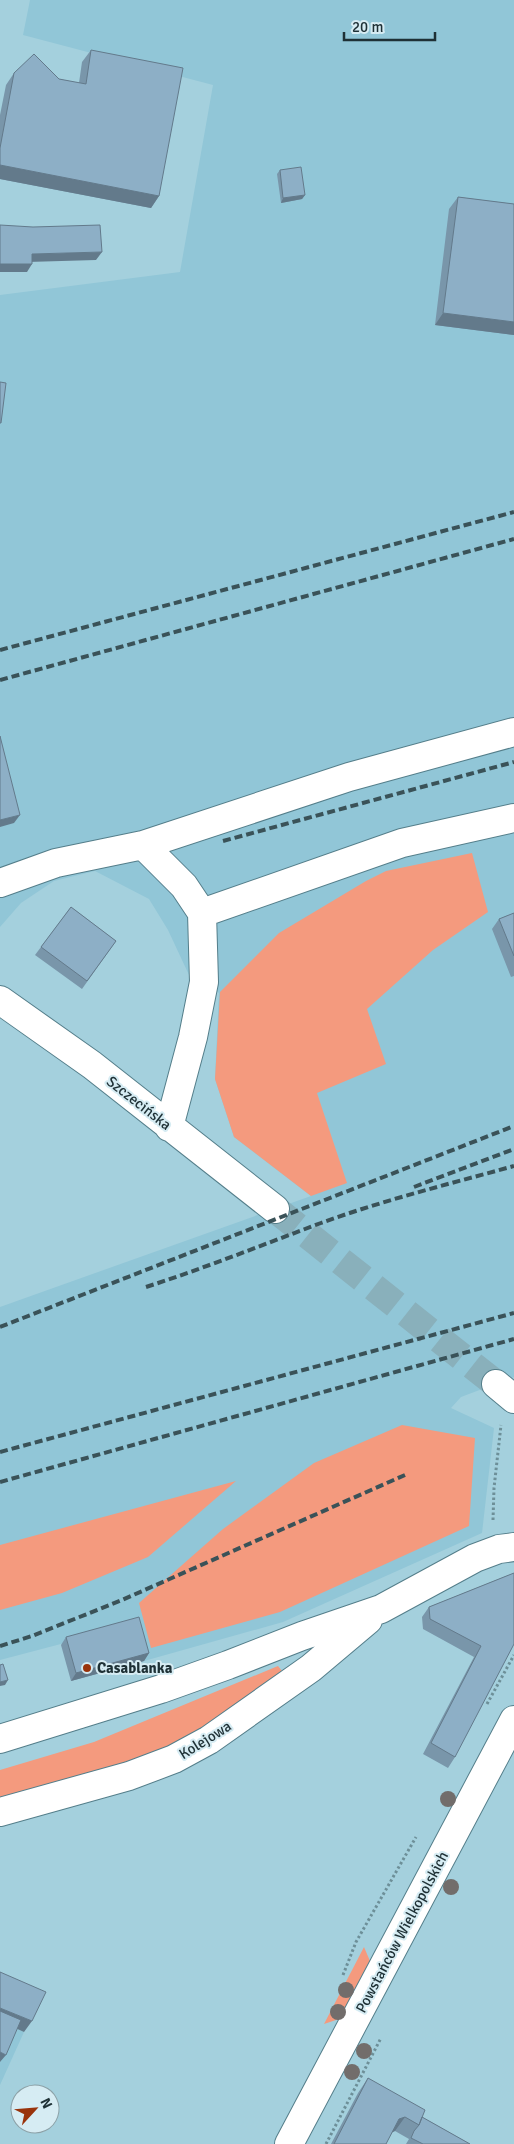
<svg xmlns="http://www.w3.org/2000/svg" width="514" height="2144" font-family="Signika,sans-serif">
<rect width="100%" height="100%" fill="#a4d0dd"/>
<path fill="#91c6d7" d="M30,0H514V1377L461,1397L451,1408L494,1428L482,1533L283,1622L144,1661L133,1625L0,1660V1307L311,1196L234,1137L215,1079L219,993L189,975L168,930L149,899L95,871L54,881L21,903L0,927V295L180,272L213,85L23,35Z
M0,2021L24,2032L0,2085Z"/>
<path fill="#f49a7e" d="M472,853L488,912L433,950L367,1009L386,1064L317,1093L347,1183L311,1196L234,1137L215,1079L220,992L279,933L366,881L386,871Z
M402,1425L475,1438L469,1526L280,1612L151,1648L139,1603L223,1529L314,1463Z
M236,1481L148,1557L62,1593L0,1610V1545Z
M278,1666L282,1671L187,1740L136,1760L0,1803V1770L94,1742Z
M364,1947L370,1961L339,2019L324,2024Z"/>
<g fill="none" stroke-linecap="round" stroke-linejoin="round">
<path stroke="#89b0bb" stroke-width="28" stroke-dasharray="28 14" stroke-linecap="butt" d="M275,1209L496,1384"/>
<g stroke="#547e8a" stroke-width="30">
<path id="minor" d="M143,845L349,777L514,732
M0,883L56,863L143,845L184,886L202,913L204,982L193,1037L169,1127
M202,913L402,843L514,818
M0,1000L92,1065L275,1209
M496,1384L514,1399
M0,1739L161,1689L228,1665L302,1636L381,1609L475,1558L499,1549L514,1547
M0,1812L129,1776L174,1759L209,1740L311,1668L368,1620
M289,2144L514,1720"/>
</g>
<path stroke="#6d8f98" stroke-width="3" stroke-dasharray="2.5 2.5" stroke-linecap="butt" d="M493,1520L494,1488L501,1425
M487,1704L514,1655
M343,1975L356,1942L416,1837
M326,2144L381,2038"/>
<use href="#minor" stroke="#fff" stroke-width="28"/>
<path stroke="#3a5258" stroke-width="4" stroke-dasharray="8 4" stroke-linecap="butt" d="M0,650L514,512
M0,680L514,539
M223,841L514,762
M414,1187L514,1149
M146,1287C205,1268 262,1245 321,1223C384,1200 449,1184 514,1166
M0,1327L514,1126
M0,1452L514,1313
M0,1482L514,1339
M0,1646L32,1636L122,1600L405,1475"/>
</g>
<g fill="#726d6b">
<circle cx="448" cy="1799" r="8"/>
<circle cx="451" cy="1887" r="8"/>
<circle cx="346" cy="1990" r="8"/>
<circle cx="338" cy="2012" r="8"/>
<circle cx="364" cy="2051" r="8"/>
<circle cx="352" cy="2072" r="8"/>
</g>
<path fill="#7996aa" d="M91,50L159,196L151,208L0,179V115L6,85L14,73L59,79L79,83L82,62Z
M280,170L305,195L302,199L281,203L277,174Z
M458,197L514,204V335L435,325L449,209Z
M71,907L116,941L82,989L35,955Z
M514,913V976L511,977L492,929L499,919Z
M514,1573L455,1757L448,1768L423,1754L474,1657L423,1629L422,1617L429,1607Z
M66,1637L149,1653L144,1661L71,1681L61,1645Z
M368,2078L422,2117L470,2144H406L409,2139L395,2131L392,2132L386,2144H331L358,2093Z"/>
<path fill="#637a8b" d="M0,165L159,196L151,208L0,179Z
M305,195L302,199L281,203L283,198Z
M102,252L96,260L27,262L32,254Z
M0,264H32L27,272H0Z
M443,313L514,322V335L435,325Z
M20,815L14,823L0,827V820Z
M149,1653L144,1661L71,1681L76,1673Z
M8,1680L5,1685L0,1686V1682Z
M0,2008L32,2021L24,2032L0,2021Z
M0,2052L6,2055L0,2062Z
M405,2117L395,2131L389,2134L399,2119Z"/>
<path fill="#8dafc6" stroke="#637a8b" d="M91,50L183,68L159,196L0,165V148L14,73L34,54L59,79L86,84Z
M301,167L305,195L283,198L280,170Z
M458,197L514,204V322L443,313Z
M0,225L33,227L100,225L102,252L32,254V264H0Z
M0,382L6,383L1,423H0Z
M0,736L20,815L0,820Z
M71,907L116,941L87,981L41,947Z
M514,913V956L499,919Z
M514,1573V1644L455,1757L431,1743L481,1646L430,1619L429,1607Z
M139,1617L149,1653L76,1673L66,1637Z
M3,1664L8,1680L0,1682V1665Z
M0,1972L46,1992L32,2021L0,2008Z
M0,2011L21,2020L6,2055L0,2052Z
M368,2078L425,2110L419,2125L405,2117L399,2119L386,2144H334Z
M422,2117L470,2144H423L411,2138L414,2131L419,2125Z"/>
<circle fill="#99330b" stroke="#d6ecf3" stroke-width="2" cx="87" cy="1668" r="5"/>
<g text-anchor="middle" stroke-width="4" stroke-linejoin="round" paint-order="stroke">
<g font-size="15" fill="#1e3035" stroke="#d6ecf3">
<text transform="translate(139 1103) rotate(38)" y="5">Szczecińska</text>
<text transform="translate(205 1740) rotate(-32)" y="5">Kolejowa</text>
<text transform="translate(402 1932) rotate(-62)" y="5">Powstańców Wielkopolskich</text>
</g>
<g font-size="15" font-weight="bold" fill="#1e3035" stroke="#d6ecf3" text-anchor="start">
<text x="97" y="1673">Casablanka</text>
</g>
</g>
<g transform="translate(35 2109) rotate(64)"><circle r="24" fill="#d6ecf3" stroke="#8ca1a7"/>
<path d="M0-4L9 19L0 12L-9 19Z" fill="#99330b"/>
<text y="-8" font-size="14" font-weight="bold" text-anchor="middle" fill="#1e3035">N</text>
</g>
<path d="M344 32v8h91v-8" fill="none" stroke="#1e3035" stroke-width="2.5"/>
<text x="352" y="32" font-size="15" fill="#1e3035" stroke="#d6ecf3" stroke-width="4" paint-order="stroke">20 m</text>
</svg>
